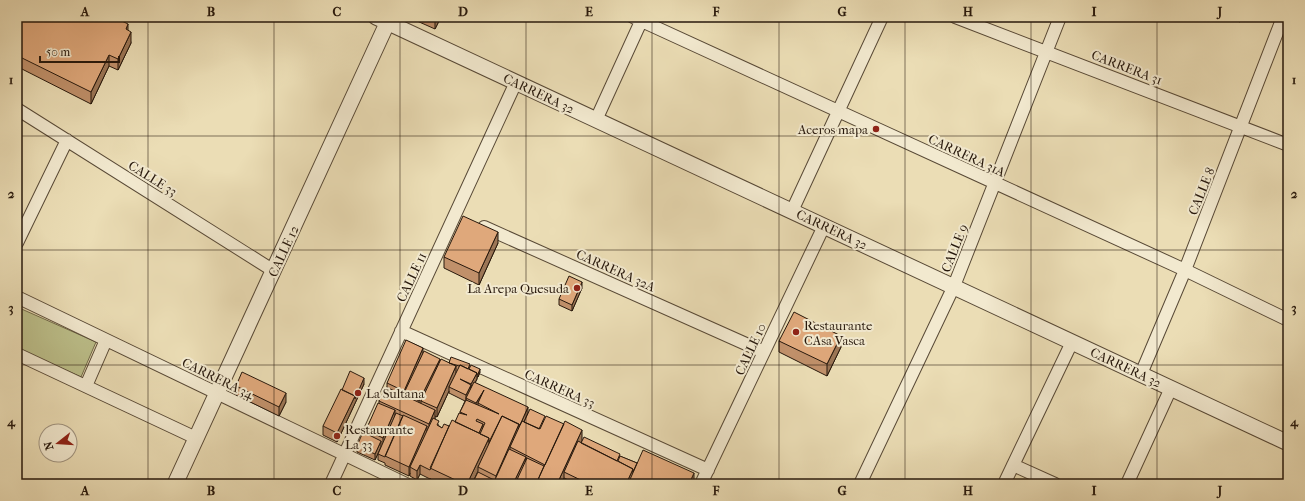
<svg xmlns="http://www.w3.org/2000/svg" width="1305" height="501" font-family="'IM FELL French Canon',serif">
<rect width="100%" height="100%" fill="#ebddb5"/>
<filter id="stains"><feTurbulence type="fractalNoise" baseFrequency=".005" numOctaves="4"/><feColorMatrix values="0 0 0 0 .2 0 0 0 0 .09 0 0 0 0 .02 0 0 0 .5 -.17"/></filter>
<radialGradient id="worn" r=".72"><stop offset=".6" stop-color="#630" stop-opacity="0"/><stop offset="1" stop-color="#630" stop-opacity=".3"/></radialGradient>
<path fill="#bcbf8a" stroke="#726c4b" d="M17,307L96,342L81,377L17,348Z"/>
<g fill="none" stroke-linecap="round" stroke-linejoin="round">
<g stroke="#584936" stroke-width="14">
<path id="minor" d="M633,17L1185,270L1288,320
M955,17L1288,145
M17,109L274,271
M596,120L643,17
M792,211L882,17
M484,227L764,352
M17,243L67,140
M17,297L406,484
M401,331L708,470
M17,354L196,438
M1141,374L1185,270L1283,17
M86,386L106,340
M1013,465L1055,484
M331,484L516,82
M701,484L824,226
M860,484L954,286L1060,17
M1004,484L1072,342
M1127,484L1171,388"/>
</g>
<g stroke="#584936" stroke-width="17">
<path id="tertiary" d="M376,17L1288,443
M175,484L390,17"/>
</g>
<use href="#minor" stroke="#f2e9cf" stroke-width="12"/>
<use href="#tertiary" stroke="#f2e9cf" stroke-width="15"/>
</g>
<path fill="#c0906a" stroke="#27180c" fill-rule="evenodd" d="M17,17L128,30L131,43L118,70L109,66L91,104L18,67V62H17Z
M417,17H441L435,29L417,21Z
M995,17H1002L1001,20Z
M1228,17H1242L1240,22Z
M498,243L479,285L444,268V257Z
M582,288L572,311L559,305V299Z
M779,341L841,347L827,376L779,352Z
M423,353L440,361L470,367L480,372L478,377H477V379L475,383L528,413L582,441L637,463L694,484H440L430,479V478V479L420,474L417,480L410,476V473L409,476L385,465V463L378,460V454L381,446L375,460L357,452V446L366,434V430L379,403V401L387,388V383ZM449,391V393L465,401L460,412V413L455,422L449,426L442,428L439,426L435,419V416L437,417Z
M364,384L337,442L323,435V426Z
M236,386L286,402L279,416L236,395Z"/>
<path fill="#9c7656" stroke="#27180c" d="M435,17H441L435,29Z
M128,24V35L126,29Z
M131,32V43L118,70V59Z
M109,55V66L91,104V92Z
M498,232V243L479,285V273Z
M582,282V288L572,311V305Z
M841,336V347L827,376V364Z
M423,348V357L404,393V400V391Z
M440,359V368L421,401V405L419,410V401Z
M456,366V375L449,387V391L437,417V408Z
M480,369V372L478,377V374Z
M477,373V379L471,390V384Z
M364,378V384L337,442V433L355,396Z
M471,385V391L466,398V401V395Z
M484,390L478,403V406L476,409V403Z
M286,393V402L279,416V407Z
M528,407V413L520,431V425Z
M395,410V419L383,447V438Z
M435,410V419L429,433V424Z
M483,424V430L477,437Z
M519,424V433L510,447V453L496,484V476Z
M427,426V435L410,467V473L409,476V467Z
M582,430V441L564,472V481L563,484H557Z
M489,438V449L478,467V471L472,484H467Z
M381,441V447L375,460V454Z
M526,457V465L517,484H513Z
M420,465V474L417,480V471Z
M633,469V480L631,484H626Z
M694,473V484H689Z"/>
<path fill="#dfa87b" stroke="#27180c" d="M17,17H114L128,24L126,29L131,32L118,59L109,55L91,92L18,56L20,52L17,50Z
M1235,17H1241L1240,19Z
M463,216L498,232L479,273L444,257Z
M569,276L582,282L572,305L559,299Z
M794,312L841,336L827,364L779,341Z
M406,340L423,348L404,391L387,383Z
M424,351L440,359L419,401L404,393Z
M451,357L470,364L468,369L460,365L459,366L449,363Z
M441,359L456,366L437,408L421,401Z
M460,365L477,373L471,384L460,379L471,385L466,395L449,387Z
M471,365L480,369L478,374H476L477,373L469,369Z
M350,371L364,378L355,399V396L342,390Z
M242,372L286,393L279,407L236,386Z
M474,382L528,407L520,425L502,416L489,442V438L480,434L485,423L477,419L476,421L483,424L479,433L455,422L459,413L467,415L460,412L466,400L499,414L478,403L484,390L476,403L466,398Z
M386,387L435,410L429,424L379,401Z
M341,389L355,396L337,433L323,426Z
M378,403L395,410L383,438L366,430Z
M530,409L545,416L539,429L524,422Z
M396,413L403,416L385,457L378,454Z
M403,415L427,426L409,467L385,456Z
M502,416L519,424L496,476L478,467Z
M546,416L564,424L545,465L510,447L522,421L540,429Z
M433,418L439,421L437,425L442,428L444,424L449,426L430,470L420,465L417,471L410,467Z
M452,420L489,438L467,484H464L430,468Z
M565,421L582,430L557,484H536Z
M363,432L381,441L375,454L357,446Z
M584,437L620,454L617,461L581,443Z
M578,441L633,469L626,484H589L564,472Z
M509,449L526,457L513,484H493Z
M643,450L694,473L689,484H628Z
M620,456L637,463L633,472V469L618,461Z
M527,458L544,466L536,484H515Z
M478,472L494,480L492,484H472Z
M564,478L577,484H561Z"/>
<path fill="none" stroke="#27180c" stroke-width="1" stroke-opacity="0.55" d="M148,17V484M274,17V484M400,17V484M526,17V484M652,17V484M779,17V484M905,17V484M1031,17V484M1157,17V484M17,136H1288M17,250H1288M17,365H1288"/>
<g fill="#8f2418" stroke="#f2e9cf" stroke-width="1.5">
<circle cx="876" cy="129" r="4"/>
<circle cx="577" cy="288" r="4"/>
<circle cx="796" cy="332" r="4"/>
<circle cx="358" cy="393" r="4"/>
<circle cx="337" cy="436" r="4"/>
</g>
<g text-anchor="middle" stroke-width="4" stroke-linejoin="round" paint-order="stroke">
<g font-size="13" fill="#27180c" stroke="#f2e9cf">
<text transform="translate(1127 67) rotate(21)" y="5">CARRERA 31</text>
<text transform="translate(539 93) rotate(25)" y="5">CARRERA 32</text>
<text transform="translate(967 155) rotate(25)" y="5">CARRERA 31A</text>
<text transform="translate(153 178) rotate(32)" y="5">CALLE 33</text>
<text transform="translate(1201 191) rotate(-68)" y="5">CALLE 8</text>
<text transform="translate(832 229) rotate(25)" y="5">CARRERA 32</text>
<text transform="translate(954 248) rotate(-68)" y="5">CALLE 9</text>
<text transform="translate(283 251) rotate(-65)" y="5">CALLE 12</text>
<text transform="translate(616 270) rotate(24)" y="5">CARRERA 32A</text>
<text transform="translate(411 277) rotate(-65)" y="5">CALLE 11</text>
<text transform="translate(750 349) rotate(-65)" y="5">CALLE 10</text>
<text transform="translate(1126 367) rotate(25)" y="5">CARRERA 32</text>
<text transform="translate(218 378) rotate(26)" y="5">CARRERA 34</text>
<text transform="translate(560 388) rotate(24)" y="5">CARRERA 33</text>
</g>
<g font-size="13" fill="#27180c" stroke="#f2e9cf" text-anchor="start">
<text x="868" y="134" text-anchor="end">Aceros mapa</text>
<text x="569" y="293" text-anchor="end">La Arepa Quesuda</text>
<text x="804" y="330">Restaurante<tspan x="804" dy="15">CAsa Vasca</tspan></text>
<text x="366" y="398">La Sultana</text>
<text x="345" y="434">Restaurante<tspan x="345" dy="15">La 33</tspan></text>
</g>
</g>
<rect width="1305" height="501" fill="none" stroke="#ebddb5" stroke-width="44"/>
<g transform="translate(58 443) rotate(253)"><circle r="19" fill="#f2e9cf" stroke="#a19581"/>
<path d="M0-3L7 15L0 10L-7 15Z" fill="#8f2418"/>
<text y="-6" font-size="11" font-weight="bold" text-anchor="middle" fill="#27180c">N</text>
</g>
<path d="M40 56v6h79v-6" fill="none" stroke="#27180c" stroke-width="2"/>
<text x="46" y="56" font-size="12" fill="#27180c" stroke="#f2e9cf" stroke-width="3" paint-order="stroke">50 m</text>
<rect x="22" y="22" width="1261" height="457" fill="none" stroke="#27180c" stroke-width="1.5"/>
<g font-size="13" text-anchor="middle" font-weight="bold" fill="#27180c">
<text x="85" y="16">A</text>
<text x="211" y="16">B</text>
<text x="337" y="16">C</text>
<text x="463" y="16">D</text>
<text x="589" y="16">E</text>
<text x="716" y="16">F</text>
<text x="842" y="16">G</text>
<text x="968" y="16">H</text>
<text x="1094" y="16">I</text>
<text x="1220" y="16">J</text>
<text x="11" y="84">1</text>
<text x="1294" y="84">1</text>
<text x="11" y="198">2</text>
<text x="1294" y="198">2</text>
<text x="11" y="312">3</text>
<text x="1294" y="312">3</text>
<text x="11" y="426">4</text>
<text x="1294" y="426">4</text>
<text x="85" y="495">A</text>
<text x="211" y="495">B</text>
<text x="337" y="495">C</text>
<text x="463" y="495">D</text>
<text x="589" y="495">E</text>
<text x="716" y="495">F</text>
<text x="842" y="495">G</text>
<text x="968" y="495">H</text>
<text x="1094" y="495">I</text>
<text x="1220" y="495">J</text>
</g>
<rect width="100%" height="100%" filter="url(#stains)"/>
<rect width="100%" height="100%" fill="url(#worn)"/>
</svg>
